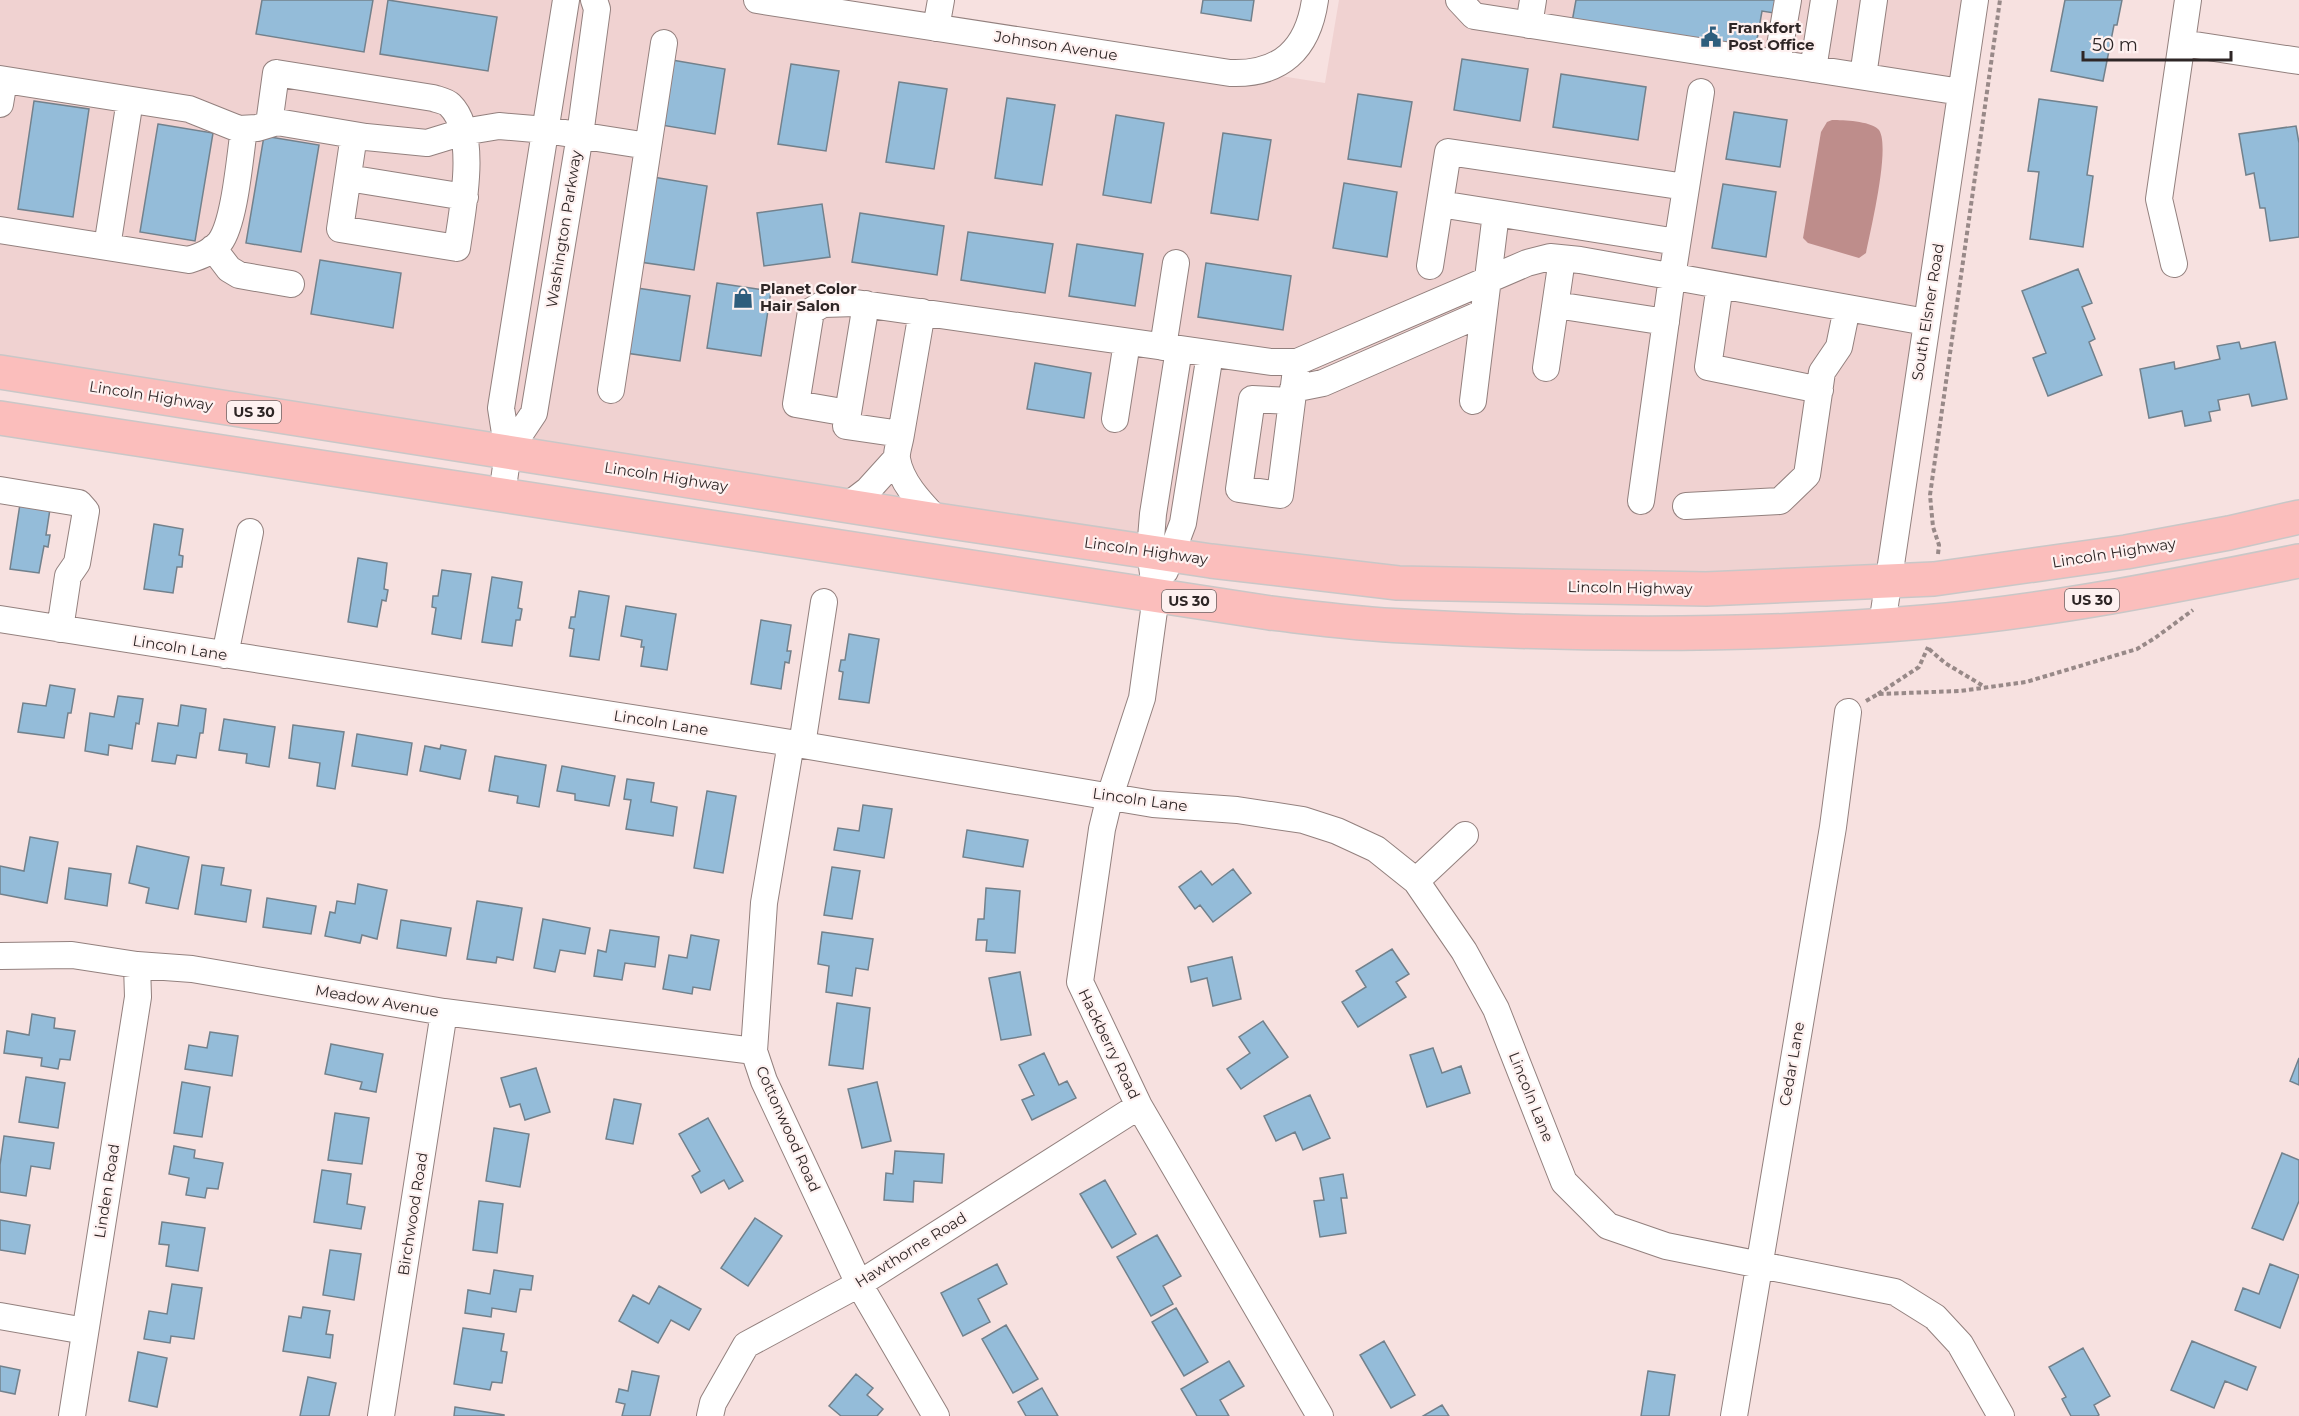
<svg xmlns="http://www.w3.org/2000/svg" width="2299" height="1416" font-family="Montserrat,sans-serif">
<rect width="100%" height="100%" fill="#f7e1e0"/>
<path fill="#f0d2d1" d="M0,0H805L1325,83L1339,0H1966L1882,574L1403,575L0,364Z"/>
<path fill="#be8d8b" d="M1832,120C1844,120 1869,121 1878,129C1892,142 1870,232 1866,253L1859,258L1808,243L1803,238L1821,132L1827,122Z"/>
<path fill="#94bcd9" stroke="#72818c" stroke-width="1.5" d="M262,0H373L364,52L256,34Z
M388,0L497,17L488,71L380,54Z
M1203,0H1254L1251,21L1201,13Z
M1576,0H1776L1774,13L1762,11L1755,51L1572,22Z
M2065,0H2122L2117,25H2114L2103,81L2051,71Z
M1462,59L1528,69L1520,121L1454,110Z
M672,60L725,69L715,134L661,125Z
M791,64L839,71L826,151L778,144Z
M1561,74L1646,87L1638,140L1553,127Z
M899,82L947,89L934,169L886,162Z
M1358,94L1412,102L1401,167L1348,159Z
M1007,98L1055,105L1042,185L995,178Z
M2039,99L2097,107L2087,175L2093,176L2083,247L2030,239L2039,172L2028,171Z
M34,101L89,109L73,217L18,209Z
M1734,112L1787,120L1780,167L1726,159Z
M1116,115L1164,123L1151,203L1103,195Z
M158,124L213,133L195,241L140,232Z
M2296,126L2299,143V237L2270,241L2265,208H2260L2254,173L2246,175L2239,134Z
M1223,133L1271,140L1258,220L1211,213Z
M264,136L319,145L301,252L246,243Z
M653,177L707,186L694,270L640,262Z
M1344,183L1397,192L1387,257L1333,248Z
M1723,184L1776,192L1766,257L1712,248Z
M822,204L830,257L764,266L757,213Z
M860,213L944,226L937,275L852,262Z
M968,232L1053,244L1045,293L961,280Z
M1077,244L1143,254L1135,306L1069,296Z
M320,260L401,273L393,328L311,314Z
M1206,263L1291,276L1283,330L1198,317Z
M2078,269L2092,303L2082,307L2095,339L2089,342L2102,375L2048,396L2033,358L2046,353L2022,291Z
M717,283L771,291L761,356L707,348Z
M637,288L690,296L680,361L626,353Z
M2239,342L2241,349L2275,342L2287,399L2252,406L2249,394L2218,400L2220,410L2209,412L2211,421L2185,426L2182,411L2149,418L2140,369L2174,362L2175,369L2220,359L2217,346Z
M1035,363L1091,373L1084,418L1027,409Z
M20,504L50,509L46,535H50L48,547L44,546L39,573L10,569Z
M154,524L183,529L179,555L183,556L182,567H177L173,593L144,589Z
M358,558L387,563L384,589L388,590L386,601L382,600L377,627L348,622Z
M442,570L471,574L461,639L432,634L436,608L432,607L433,596H438Z
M492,577L522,582L518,608L522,609L520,620H516L512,646L482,642Z
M579,591L609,596L599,660L570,656L574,629L569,628L571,617H575Z
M626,606L676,614L667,670L641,666L644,647H641L642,640L621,636Z
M761,620L791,625L787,651H791L789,663L785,662L781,689L751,684Z
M849,634L879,639L869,703L839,699L843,672L839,671L841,660H845Z
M50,685L75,689L71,713H68L64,738L18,732L23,703L46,706Z
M118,696L143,699L139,724L136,723L132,749L109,745L108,755L85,751L90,713L114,717Z
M181,705L206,709L203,733H200L196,758L177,755L175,764L152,761L158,723L178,726Z
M224,719L275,727L269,767L246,763L247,754L219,750Z
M293,725L344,732L335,789L317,786L320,763L289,758Z
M357,734L412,743L407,775L352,766Z
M441,745L466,750L460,779L420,771L425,746L440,749Z
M495,756L546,765L539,807L517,803L518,796L489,791Z
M562,766L615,776L609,806L575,800V794L557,791Z
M627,779L654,783L651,802L677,807L673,836L626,829L631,800L624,799Z
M707,791L736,796L723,873L694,868Z
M863,805L892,809L884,858L834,850L838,828L859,831Z
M967,830L1028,840L1023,867L963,857Z
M30,837L58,842L47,903L0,894V866L24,871Z
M137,846L189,857L178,909L146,903L149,888L129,883Z
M202,865L224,868L221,885L251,890L246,922L195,914Z
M832,867L860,871L852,919L824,915Z
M69,868L111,874L107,906L65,899Z
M1233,869L1251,893L1213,922L1200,905L1195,909L1179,887L1201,871L1212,885Z
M358,884L387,890L377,939L362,935L360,943L325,936L330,912L335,913L337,901L355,904Z
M986,888L1020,891L1015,953L986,951L987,940H976L978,919H984Z
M267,898L316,906L311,934L263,927Z
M477,901L522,908L513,960L497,957L496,963L467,959Z
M543,919L590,928L585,954L560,950L555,972L534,968Z
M401,920L451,928L446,956L397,948Z
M610,930L659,937L655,967L625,963L622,980L594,976L598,950L606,952Z
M822,932L873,939L868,970L856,968L852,996L826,992L829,966L818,964Z
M691,935L719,940L710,990L693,987L692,994L663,989L669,955L687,958Z
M1392,949L1409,974L1396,982L1406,997L1358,1027L1342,1002L1366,987L1356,971Z
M1232,957L1241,999L1213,1006L1207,978L1191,982L1188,967Z
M1020,972L1031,1035L1001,1040L989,978Z
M837,1003L870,1008L863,1069L829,1065Z
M32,1014L55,1018L54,1028L75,1031L70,1060L60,1059L58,1069L41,1066L42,1058L4,1053L7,1031L29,1035Z
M1263,1021L1288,1057L1241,1089L1227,1069L1250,1053L1239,1037Z
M210,1032L238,1036L232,1076L185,1069L189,1045L207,1048Z
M331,1044L383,1054L376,1092L360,1089L362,1082L325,1074Z
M1433,1048L1442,1073L1461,1066L1470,1093L1427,1107L1410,1055Z
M1044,1053L1059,1085L1067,1081L1076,1098L1032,1120L1022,1100L1034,1095L1019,1065Z
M2299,1058V1085L2290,1081Z
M536,1068L550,1112L525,1120L520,1104L510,1107L501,1078Z
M26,1077L65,1083L58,1128L19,1122Z
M182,1082L210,1087L202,1137L174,1133Z
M877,1082L891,1141L862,1148L848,1089Z
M1310,1095L1330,1138L1303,1150L1295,1132L1276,1141L1264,1116Z
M614,1099L641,1104L633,1144L606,1139Z
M335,1113L369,1118L362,1164L328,1160Z
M708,1118L743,1181L729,1189L724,1180L701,1193L692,1176L700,1171L679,1134Z
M494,1128L529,1134L520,1187L486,1181Z
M4,1136L54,1143L50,1169L31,1166L26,1196L0,1192V1165Z
M174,1146L195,1150L194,1158L223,1163L218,1189L207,1188L205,1198L186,1195L189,1178L169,1174Z
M895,1151L944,1154L942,1183L914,1181L913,1202L884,1200L886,1173L893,1174Z
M2282,1153L2299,1160V1201L2283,1240L2252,1228Z
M322,1170L351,1174L347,1204L365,1207L361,1229L314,1222Z
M1343,1174L1347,1198H1341L1346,1233L1320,1237L1314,1201L1324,1200L1320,1178Z
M1105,1180L1136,1234L1112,1248L1080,1194Z
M479,1201L503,1204L497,1253L473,1250Z
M755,1218L782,1236L748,1286L721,1268Z
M0,1220L30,1225L25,1254L0,1250Z
M162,1222L205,1228L198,1271L166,1266L169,1245L159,1244Z
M1157,1235L1181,1276L1163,1286L1173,1304L1151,1316L1117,1257Z
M330,1250L361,1254L354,1300L323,1295Z
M997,1264L1007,1284L978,1299L990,1322L963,1336L941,1293Z
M2270,1264L2299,1275L2280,1328L2235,1310L2243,1288L2259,1294Z
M494,1270L533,1276L531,1290L520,1289L516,1312L492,1308L491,1317L465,1313L468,1290L490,1294Z
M172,1284L202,1288L194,1339L171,1336L170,1343L144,1339L149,1311L167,1314Z
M659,1286L701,1309L689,1330L671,1320L658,1343L619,1321L633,1295L649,1304Z
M303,1307L330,1311L326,1334L333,1335L330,1358L283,1351L289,1316L301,1318Z
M1176,1308L1208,1362L1184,1376L1152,1322Z
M1006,1325L1038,1379L1013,1393L982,1339Z
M463,1328L504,1334L501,1351L507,1352L502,1383L492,1382L490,1390L454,1384Z
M1384,1341L1415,1395L1391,1408L1360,1355Z
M2192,1341L2256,1367L2247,1390L2225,1381L2214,1408L2171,1390Z
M2083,1348L2110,1396L2094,1405L2099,1415L2097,1416H2071L2062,1399L2066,1397L2049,1367Z
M138,1352L167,1358L157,1407L129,1401Z
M1229,1361L1244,1386L1220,1400L1229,1416H1197L1181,1389Z
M0,1366L20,1370L15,1394L0,1391Z
M632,1371L659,1376L650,1416H622L625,1404L616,1402L619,1389L628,1391Z
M1648,1371L1675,1375L1669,1416H1641Z
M856,1374L873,1388L867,1395L883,1409L877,1416H841L829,1406Z
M308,1377L336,1383L329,1416H300Z
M1042,1388L1058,1416H1026L1018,1402Z
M1442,1405L1449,1416H1423Z
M455,1407L504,1415V1416H454Z"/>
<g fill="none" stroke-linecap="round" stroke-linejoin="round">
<g stroke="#93807e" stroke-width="28">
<path id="minor" d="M757,0L1230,73C1281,75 1308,49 1315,0
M1459,0L1474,16L1961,92
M1529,25L1533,0
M936,28L941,0
M2182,43L2299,61
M1777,63L1788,0
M1813,69L1824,0
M1863,76L1874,0
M0,79L189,109L239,129L257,128L277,122L366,137L427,143L463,132L499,126L546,130L648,146
M0,104L4,80
M269,124L276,73L433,98C439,100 446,101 450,105C479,133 462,212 457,248L340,229L354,135
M348,178L465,197
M1440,204L1677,242
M0,230L189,260C201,256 212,252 220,242C235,222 240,155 244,129
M107,247L130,100
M213,248L229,269L239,275L291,284
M2174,264L2159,199L2188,0
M1430,266L1448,152L1686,187
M1720,285L1708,367L1820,390
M1556,305L1666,322
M922,312L901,434L846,426L848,413L796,404L811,311L823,304L856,303L1271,362H1297L1527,263L1550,257L1580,260L1926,322
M1163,347L1176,263
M1179,349L1153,514L1150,551L1156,596L1142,698L1110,796L1102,829L1080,982L1139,1106L1320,1416
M1546,368L1562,259
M1293,389L1323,383L1483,313
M611,390L664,43
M1292,401L1252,399L1239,489L1280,495L1297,362
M1473,401L1496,213
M848,413L866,304
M1115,419L1127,342
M901,434C900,442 896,452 897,459C901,483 921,503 937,520
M508,452L534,413L580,135L597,9L594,0
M0,490L79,503L86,511L77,563L68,576L60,629
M502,495L508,452L501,408L566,0
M1641,501L1672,277L1701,92
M847,506L868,490L897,458
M1686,506L1780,501L1807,475L1822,372L1839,347L1847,308
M1165,571L1183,523L1210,354
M0,619L791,743L1153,804L1237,810L1303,820L1337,831L1376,849L1416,881L1464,951L1496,1009L1564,1182L1608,1226L1666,1246L1895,1292L1935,1317L1960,1344L2001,1416
M1882,625L1975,0
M225,655L250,532
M791,743L764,903L754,1051L764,1081L859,1284L936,1416
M802,745L824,602
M1416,881L1465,835
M0,956L72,955L137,965L192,969L444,1012L754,1051
M0,1316L85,1331
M72,1416L138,997L137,965
M381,1416L444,1012
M710,1416L713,1403L746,1345L859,1284L1139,1106
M1734,1416L1833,827L1848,712"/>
</g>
<g stroke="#c9c7c7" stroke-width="36">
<path id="major" d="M0,372L937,520L1211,561L1398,583L1706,589L1934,579L2126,552L2229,533L2299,517
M0,418L1270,613C1314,618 1359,624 1404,626C1578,636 1751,637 1924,622C2050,611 2175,586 2299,561"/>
</g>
<path stroke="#988988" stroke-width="4" stroke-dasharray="4.5 3" stroke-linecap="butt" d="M1938,554L1939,545L1933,527L1930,495L2000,0
M1929,649L1945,663L1985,687
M1878,694L1919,667L1928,647
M1866,701L1878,694L1960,691L2026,682L2137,649L2155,638L2193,610"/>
<use href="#minor" stroke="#fff" stroke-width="26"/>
<use href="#major" stroke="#fbbebc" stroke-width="33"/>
</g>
<defs>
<g id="civic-bare" transform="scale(1.62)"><path d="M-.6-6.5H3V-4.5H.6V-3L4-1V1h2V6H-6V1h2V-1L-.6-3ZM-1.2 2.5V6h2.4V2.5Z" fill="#2e5d7c" stroke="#fef1f0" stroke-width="2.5" paint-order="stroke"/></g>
<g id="shop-bare" transform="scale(1.62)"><path d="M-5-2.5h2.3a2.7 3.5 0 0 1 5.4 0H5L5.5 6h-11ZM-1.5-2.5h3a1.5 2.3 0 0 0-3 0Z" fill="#2e5d7c" stroke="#fef1f0" stroke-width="2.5" paint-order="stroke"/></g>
</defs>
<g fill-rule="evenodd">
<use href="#civic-bare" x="1711" y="37"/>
<use href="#shop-bare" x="743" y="298"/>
</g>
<g text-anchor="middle" stroke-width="4.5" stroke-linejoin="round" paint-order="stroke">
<g fill="#fef1f0" stroke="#6c6363" stroke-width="1.5">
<rect x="227" y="401" width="54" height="22" rx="4.5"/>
<rect x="2065" y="589" width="54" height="22" rx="4.5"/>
<rect x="1162" y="590" width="54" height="22" rx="4.5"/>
</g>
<g font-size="14" font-weight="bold" fill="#2e2626">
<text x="254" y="417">US 30</text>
<text x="2092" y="605">US 30</text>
<text x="1189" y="606">US 30</text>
</g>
<g font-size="15" font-weight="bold" fill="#2e2626" stroke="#fef1f0" text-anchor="start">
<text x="1728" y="33">Frankfort<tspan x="1728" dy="17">Post Office</tspan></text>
<text x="760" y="294">Planet Color<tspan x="760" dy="17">Hair Salon</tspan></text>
</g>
<g font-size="15" fill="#2e2626" stroke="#fef1f0">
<text transform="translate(1056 46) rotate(9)" y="5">Johnson Avenue</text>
<text transform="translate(564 229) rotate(-81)" y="5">Washington Parkway</text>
<text transform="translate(1928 312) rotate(-81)" y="5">South Elsner Road</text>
<text transform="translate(151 396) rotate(9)" y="5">Lincoln Highway</text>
<text transform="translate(666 477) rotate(9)" y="5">Lincoln Highway</text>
<text transform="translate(1146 551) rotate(8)" y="5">Lincoln Highway</text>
<text transform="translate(2114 553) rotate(-9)" y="5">Lincoln Highway</text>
<text transform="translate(1630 588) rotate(1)" y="5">Lincoln Highway</text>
<text transform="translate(180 648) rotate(9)" y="5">Lincoln Lane</text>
<text transform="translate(661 723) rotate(9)" y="5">Lincoln Lane</text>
<text transform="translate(1140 800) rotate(8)" y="5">Lincoln Lane</text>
<text transform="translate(377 1001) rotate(10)" y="5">Meadow Avenue</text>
<text transform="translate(1109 1044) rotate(64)" y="5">Hackberry Road</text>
<text transform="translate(1792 1064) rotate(-80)" y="5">Cedar Lane</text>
<text transform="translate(1531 1097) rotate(68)" y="5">Lincoln Lane</text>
<text transform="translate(788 1129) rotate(66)" y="5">Cottonwood Road</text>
<text transform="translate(107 1191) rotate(-81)" y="5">Linden Road</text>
<text transform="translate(413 1214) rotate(-81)" y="5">Birchwood Road</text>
<text transform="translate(911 1250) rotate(-32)" y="5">Hawthorne Road</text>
</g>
</g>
<path d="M2083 51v9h148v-9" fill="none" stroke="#2e2626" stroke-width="3"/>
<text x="2092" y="51" font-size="18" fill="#2e2626" stroke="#fef1f0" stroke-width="4.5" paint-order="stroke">50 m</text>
</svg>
